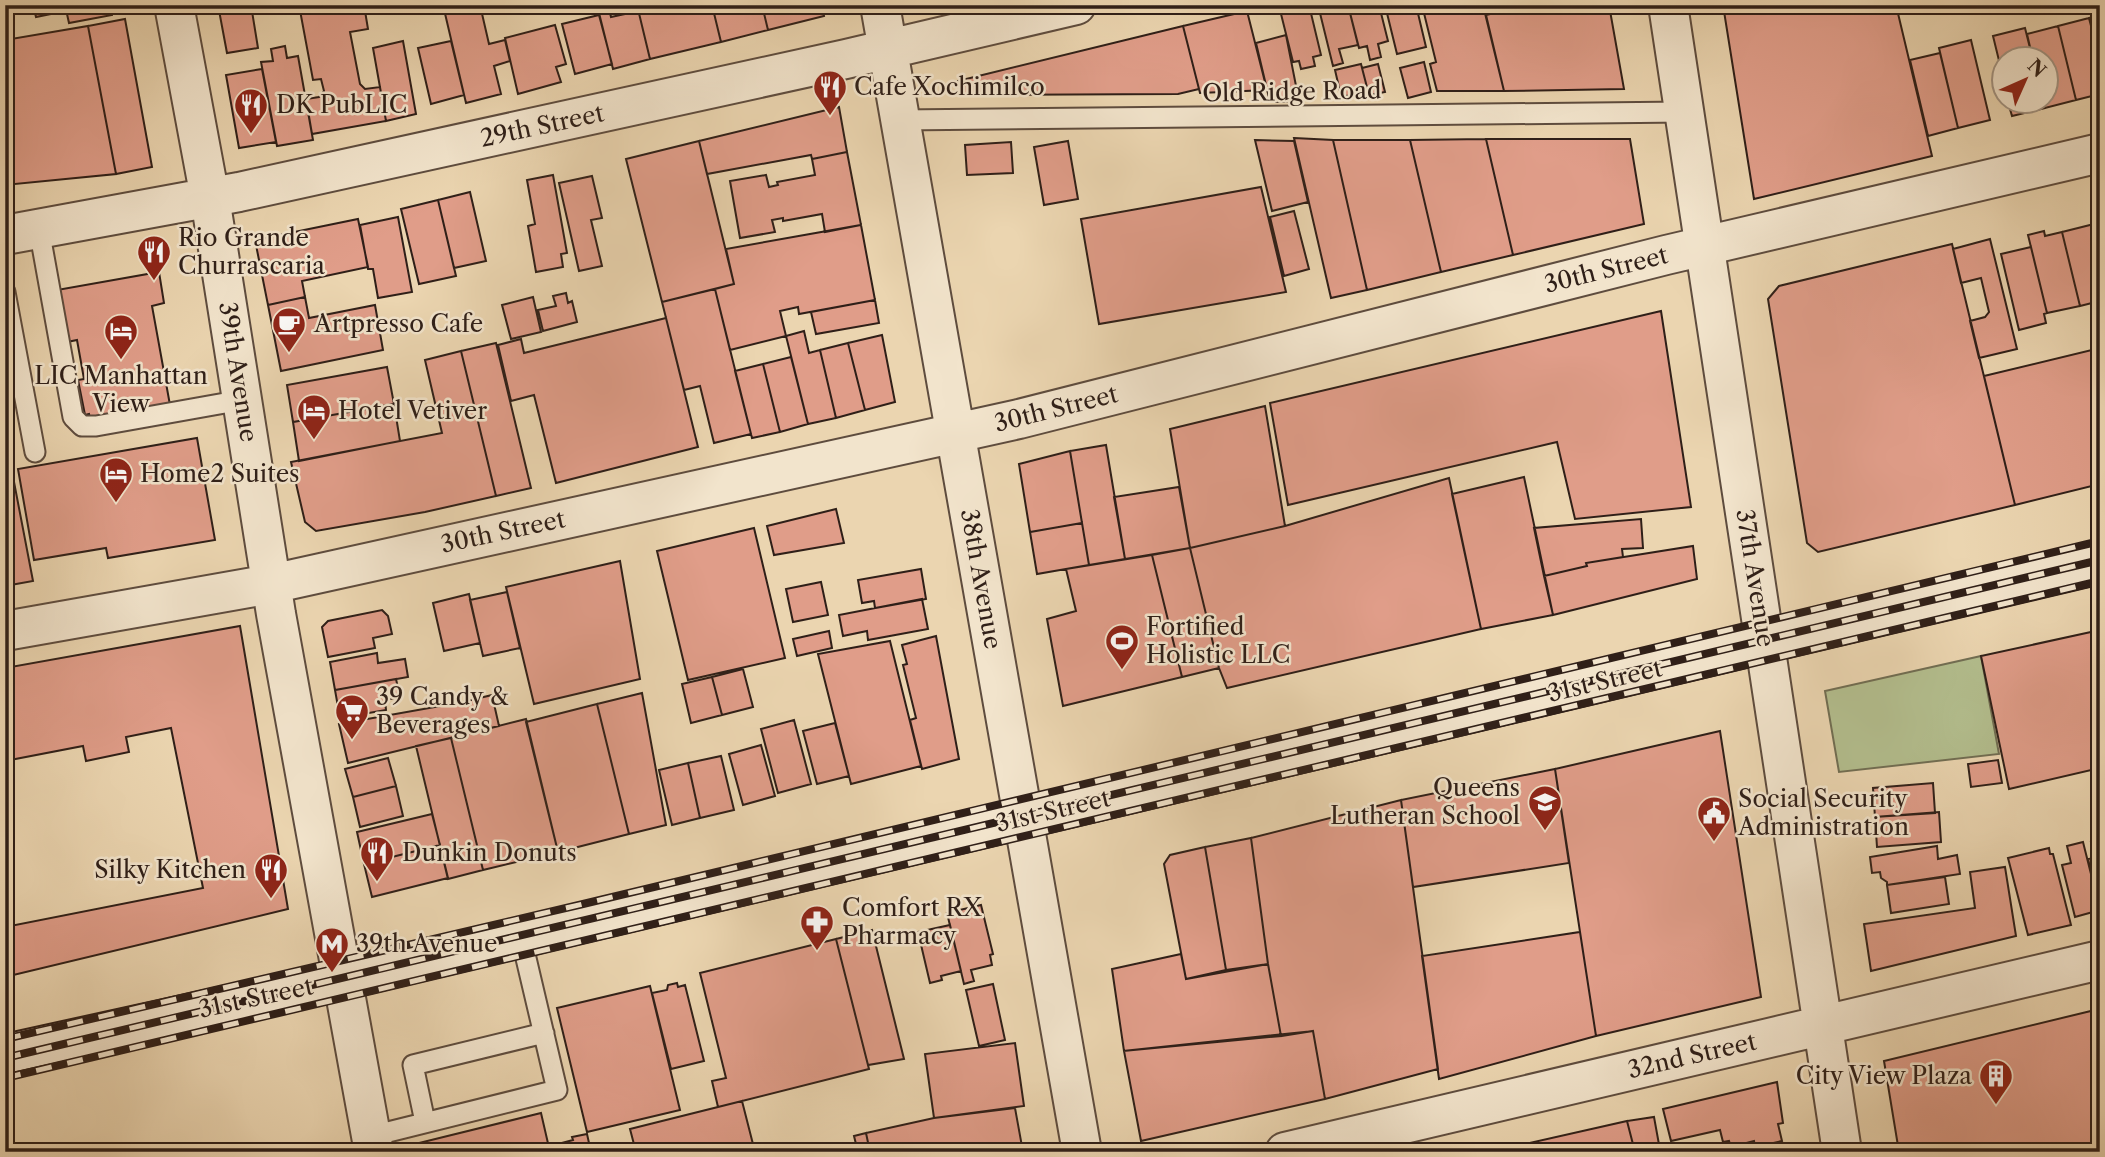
<svg xmlns="http://www.w3.org/2000/svg" width="2105" height="1157" font-family="'Libre Caslon Text',serif">
<rect width="100%" height="100%" fill="#ebd5b0"/>
<filter id="stains"><feTurbulence type="fractalNoise" baseFrequency=".00286" numOctaves="4"/><feColorMatrix values="0 0 0 0 .2 0 0 0 0 .09 0 0 0 0 .02 0 0 0 .5 -.17"/></filter>
<radialGradient id="worn" r=".72"><stop offset=".6" stop-color="#630" stop-opacity="0"/><stop offset="1" stop-color="#630" stop-opacity=".3"/></radialGradient>
<path fill="#b3be8e" stroke="#716e53" stroke-width="2" d="M1981,656L1999,754L1839,772L1825,691Z"/>
<path fill="#e09d89" stroke="#2f1f18" stroke-width="2" d="M33,5H54L56,13L36,17Z
M65,5H111L112,15L69,23Z
M218,5H251L258,48L227,53Z
M299,5H364L368,29L350,32L360,84L365,89L380,87L386,121L312,134L306,99L319,97L324,91L321,79L313,80Z
M443,5H480L489,44L505,40L510,61L494,66L501,94L466,103Z
M597,5H608L611,17L625,14L622,5H637L650,59L613,69Z
M637,5H712L721,42L650,59Z
M712,5H762L768,30L721,42Z
M762,5H822L824,16L768,30Z
M1296,5H1309L1321,55L1313,57L1315,66L1301,69L1299,61L1293,62L1280,10Z
M1318,5H1348L1358,45L1339,49L1343,63L1333,66Z
M1348,5H1379L1388,41L1378,44L1381,57L1370,60L1367,46L1359,48Z
M1385,5H1416L1426,47L1397,54Z
M1422,5H1483L1504,91H1437L1430,64L1436,62Z
M1483,5H1527L1486,15Z
M1527,5H1609L1624,89L1504,91L1486,15Z
M1723,5H1896L1932,156L1754,199Z
M1247,11L1267,90L1200,93L1183,26Z
M599,15L612,64L575,74L562,24Z
M2100,16V61L2089,18Z
M2089,18L2100,61V94L2076,100L2058,26Z
M125,19L152,167L116,174L88,26Z
M555,25L566,64L556,67L561,82L518,94L505,38Z
M88,26L116,174L5,185V40Z
M1183,26L1199,89L1178,94L962,95L958,81Z
M2058,26L2076,100L2045,108L2046,60H2033L2027,34Z
M2025,28L2033,60H2004V81L1993,36Z
M1286,35L1299,101L1270,102L1256,43Z
M1971,40L1990,120L1958,128L1939,48Z
M403,41L416,114L386,121L373,48Z
M451,41L464,95L431,104L418,48Z
M285,46L287,58L298,56L313,140L277,146L261,62L273,61L271,49Z
M1940,53L1958,128L1928,136L1910,60Z
M1424,62L1431,92L1408,98L1400,68Z
M1361,64L1369,95L1341,96L1335,70Z
M1378,64L1385,92L1369,95L1362,68Z
M262,69L276,142L239,148L226,75Z
M2008,102H2043L2045,108L2012,116Z
M839,107L847,152L812,159L811,155L707,174L699,141Z
M1294,138L1333,140L1367,290L1331,298Z
M1486,139L1513,255L1441,272L1410,140Z
M1486,139H1630L1644,224L1513,255Z
M1255,140L1294,141L1308,202L1272,211Z
M1333,140H1410L1441,272L1367,290Z
M699,141L734,284L662,302L626,159Z
M1068,141L1078,199L1044,205L1034,147Z
M1011,142L1013,173L967,175L965,145Z
M847,152L861,225L825,232L822,214L783,221V218L772,220L775,232L740,238L730,181L766,175L769,187L778,185L777,182L815,175L812,159Z
M553,175L567,253L561,254L563,267L536,272L528,226L535,224L527,180Z
M592,176L602,218L591,220L602,266L579,271L559,183Z
M1261,187L1286,292L1099,324L1081,219Z
M470,192L486,261L454,268L438,200Z
M438,200L456,276L419,284L401,209Z
M1294,211L1309,269L1284,276L1270,217Z
M398,217L412,292L378,298L373,269H368L360,225Z
M358,219L368,267L302,281L305,297L268,305L255,240Z
M2100,223V249L2094,224Z
M2094,224L2100,249V301L2080,306L2062,232Z
M861,225L875,300L799,314L798,307L780,311L786,336L730,350L715,289L734,284L726,249Z
M2044,231L2045,236L2062,232L2080,306L2047,313L2028,235Z
M1990,239L2017,349L1979,358L1970,321L1985,317L1989,312L1981,278L1961,283L1953,249Z
M1952,244L2015,505L1818,552L1807,543L1768,299L1779,286Z
M2031,247L2047,313L2044,314L2046,323L2019,330L2001,254Z
M159,272L164,303L152,306L170,405L90,419L89,414L85,415L78,380L84,379L77,340L67,342L57,290Z
M715,289L751,434L714,443L700,386L684,390L662,302Z
M566,293L568,303L572,301L577,322L543,331L538,310L556,306L553,296Z
M305,297L309,318L375,305L383,350L281,371L268,305Z
M533,297L541,332L511,339L502,305Z
M875,300L879,323L816,334L811,312Z
M1661,311L1691,507L1575,519L1557,442L1288,505L1270,403Z
M666,318L698,447L556,483L534,395L511,401L498,345L521,339L524,353Z
M804,331L809,353L820,350L836,418L808,424L786,336Z
M882,335L895,402L865,410L848,343Z
M496,343L531,488L496,496L461,351Z
M848,343L865,410L836,418L820,350Z
M2100,348V484L2015,505L1984,376Z
M461,351L496,496L425,512L316,531L305,522L291,462L442,433L425,360Z
M791,357L808,424L780,432L763,364Z
M763,364L780,432L752,438L735,371Z
M387,367L394,404L293,422L287,385Z
M394,404L400,441L299,461L293,422Z
M1265,406L1285,526L1190,548L1170,429Z
M5,435L33,581L5,586Z
M197,438L215,540L108,558L106,548L34,560L18,469Z
M1106,445L1125,559L1089,565L1070,451Z
M1070,451L1082,523L1030,532L1019,464Z
M1524,477L1553,615L1481,629L1452,494Z
M1449,478L1481,629L1227,688L1219,668L1190,548L1285,526Z
M1179,487L1190,548L1125,559L1114,497Z
M836,509L844,543L774,555L767,526Z
M1641,519L1643,548L1622,549L1623,557L1586,563L1587,566L1544,576L1534,528Z
M1082,523L1089,565L1037,574L1030,532Z
M754,528L785,658L688,680L657,551Z
M1693,546L1697,579L1553,615L1544,576L1587,566L1586,563Z
M1190,548L1219,668L1182,677L1152,555Z
M1152,555L1182,677L1063,706L1047,619L1076,611L1066,569Z
M620,561L640,679L534,704L506,587Z
M921,569L926,599L875,608L874,601L862,603L858,580Z
M821,582L828,615L793,622L786,589Z
M507,592L520,648L483,656L470,600Z
M469,594L480,643L444,651L433,603Z
M922,599L928,629L868,640L867,631L843,636L839,615Z
M382,610L388,616L392,634L373,638L375,648L328,657L322,627L328,621Z
M240,626L288,909L5,977V927L203,888L171,728L126,737L129,752L86,761L83,746L5,761V668Z
M2100,630V768L2009,789L1981,656Z
M829,631L832,648L797,656L793,639Z
M936,636L959,759L922,769L910,720L916,718L903,665L907,664L902,645Z
M890,641L921,766L851,784L818,654Z
M377,653L378,663L405,659L408,677L335,690L330,662Z
M743,669L753,707L722,715L712,677Z
M712,677L722,715L691,723L682,684Z
M396,679L400,697L385,700L386,710L340,718L335,690Z
M642,693L666,825L629,834L597,704Z
M492,695L499,726L348,763L339,724L463,702Z
M597,704L629,834L558,852L526,722Z
M526,719L558,852L483,870L451,738Z
M794,720L811,784L778,793L761,729Z
M835,723L849,776L817,784L803,731Z
M1720,731L1761,997L1596,1036L1555,769Z
M451,738L483,870L448,879L416,746Z
M761,745L775,796L743,805L729,754Z
M721,756L734,810L700,818L688,763Z
M388,758L396,786L353,797L345,769Z
M1998,760L2002,783L1971,787L1968,764Z
M688,763L700,818L672,825L659,770Z
M1555,769L1569,863L1413,887L1401,800Z
M1933,783L1935,813L1875,817L1873,788Z
M396,786L403,816L360,827L353,797Z
M1401,800L1438,1069L1325,1099L1313,1031L1281,1036L1268,964L1251,838Z
M1939,812L1941,842L1877,847L1875,817Z
M432,814L440,845L364,864L357,832Z
M1251,838L1268,964L1226,970L1205,847Z
M2100,840V909L2088,859L2095,858L2091,842Z
M2083,842L2100,910L2075,917L2062,865L2071,863L2067,846Z
M440,845L448,878L372,897L364,864Z
M1937,846L1938,859L1957,855L1960,874L1887,885V882L1881,878L1880,872L1872,873L1870,857Z
M1205,847L1226,970L1186,979L1164,864L1170,855Z
M2049,848L2050,854H2053L2071,925L2028,935L2008,858Z
M2005,867L2016,936L1871,971L1864,924L1975,908L1970,872Z
M1945,877L1949,904L1891,913L1887,885Z
M981,905L993,954L990,955L992,965L971,970L974,981L964,984L947,913Z
M950,925L961,971L941,976L942,980L930,983L918,932Z
M872,930L904,1059L868,1065L836,939Z
M1580,932L1596,1036L1439,1079L1422,956Z
M836,939L869,1069L718,1107L712,1081L726,1078L700,973Z
M1181,954L1186,979L1268,964L1281,1036L1124,1051L1112,969Z
M677,983L678,987L685,985L704,1061L671,1069L652,993L667,990L668,985Z
M993,984L1005,1040L979,1046L966,990Z
M650,986L680,1110L587,1132L557,1008Z
M2095,1010L2100,1030V1152H1899L1884,1061Z
M1313,1031L1325,1099L1141,1141L1124,1051Z
M1015,1043L1024,1106L934,1118L925,1054Z
M1777,1082L1783,1123L1778,1124L1782,1141L1755,1147L1754,1141L1731,1147L1729,1141L1723,1142L1720,1130L1671,1141L1663,1109Z
M742,1101L755,1152H636L630,1129Z
M1015,1108L1023,1152H870L866,1133L934,1118Z
M541,1113L550,1152H420L419,1143Z
M1654,1117L1660,1150L1673,1149L1672,1152H1635L1627,1121Z
M1627,1121L1635,1152H1490Z
M866,1133L870,1152H850V1150L857,1148L854,1136Z
M587,1134L591,1152H560L558,1144L573,1140L572,1137Z
M1710,1147V1152H1673Z"/>
<g fill="none" stroke-linecap="round" stroke-linejoin="round">
<g stroke="#5e4c3e" stroke-width="23">
<path id="service" d="M900,120L1684,112
M39,229L73,417L82,426H96L242,400
M5,292L35,452
M425,1122L413,1065L544,1033
M372,1136L557,1090L521,937"/>
</g>
<g stroke="#5e4c3e" stroke-width="42">
<path id="minor" d="M174,5L210,198L276,614L374,1152
M880,5L1082,1152
M1668,5L1842,1152
M5,235L239,192L846,59L1076,5
M5,631L271,584L1019,419L1666,255L2100,153
M1285,1152L2100,960"/>
</g>
<g stroke="#2f1f18" stroke-width="42">
<path id="secondary" d="M5,1054L342,980L2100,564"/>
</g>
<use href="#service" stroke="#f2e4cc" stroke-width="19"/>
<use href="#minor" stroke="#f2e4cc" stroke-width="38"/>
<use href="#secondary" stroke="#f2e4cc" stroke-width="38"/>
<g stroke="#2f1f18" stroke-width="8">
<path id="rail" d="M5,1039L583,904L2100,541
M5,1058L2100,560
M5,1078L2100,581"/>
</g>
<use href="#rail" stroke="#f2e4cc" stroke-width="5" stroke-dasharray="16" stroke-linecap="butt"/>
</g>
<defs>
<g id="restaurant-pin" transform="scale(1.75)"><path d="M0 17L-7.5 6A9.5 9.5 0 1 1 7.5 6Z" fill="#8f2418" stroke="#f2e4cc"/><path d="M-5-6h1v4h1v-4h1v4h1v-4h1v5L-1.5 .5V6h-2V.5L-5-1ZM5-6V6H3V1.5H1.5Q1.5-4 5-6Z" fill="#fff"/></g>
<g id="cafe-pin" transform="scale(1.75)"><path d="M0 17L-7.5 6A9.5 9.5 0 1 1 7.5 6Z" fill="#8f2418" stroke="#f2e4cc"/><path d="M-5.5-4.5H6V0H3Q3 3.5 0 3.5H-2.5Q-5.5 3.5-5.5 0ZM3-3.2v2h1.7v-2ZM-6 4.5H4V6H-6Z" fill="#fff"/></g>
<g id="hotel-pin" transform="scale(1.75)"><path d="M0 17L-7.5 6A9.5 9.5 0 1 1 7.5 6Z" fill="#8f2418" stroke="#f2e4cc"/><path d="M-6-4.5h1.5V1H6V5H4.5V3h-9V5H-6ZM-4 0a1.8 1.8 0 1 1 3.6 0ZM.5 0V-2.5h3Q6-2.5 6 0Z" fill="#fff"/></g>
<g id="stadium-pin" transform="scale(1.75)"><path d="M0 17L-7.5 6A9.5 9.5 0 1 1 7.5 6Z" fill="#8f2418" stroke="#f2e4cc"/><path d="M0-5a6.5 5 0 1 0 0 10a6.5 5 0 1 0 0-10ZM-3.5-1.8h7v3.6h-7Z" fill="#fff"/></g>
<g id="supermarket-pin" transform="scale(1.75)"><path d="M0 17L-7.5 6A9.5 9.5 0 1 1 7.5 6Z" fill="#8f2418" stroke="#f2e4cc"/><path d="M-6-5.5h2.5l.6 2H6L4.5 2H-2.5L-4.4-4H-6ZM-1.5 3.2a1.3 1.3 0 1 0 .1 0ZM3 3.2a1.3 1.3 0 1 0 .1 0Z" fill="#fff"/></g>
<g id="school-pin" transform="scale(1.75)"><path d="M0 17L-7.5 6A9.5 9.5 0 1 1 7.5 6Z" fill="#8f2418" stroke="#f2e4cc"/><path d="M0-5L7-2L0 1L-7-2ZM-4 1L0 2.5L4 1V4Q0 6-4 4Z" fill="#fff"/></g>
<g id="civic-pin" transform="scale(1.75)"><path d="M0 17L-7.5 6A9.5 9.5 0 1 1 7.5 6Z" fill="#8f2418" stroke="#f2e4cc"/><path d="M-.6-6.5H3V-4.5H.6V-3L4-1V1h2V6H-6V1h2V-1L-.6-3ZM-1.2 2.5V6h2.4V2.5Z" fill="#fff"/></g>
<g id="pharmacy-pin" transform="scale(1.75)"><path d="M0 17L-7.5 6A9.5 9.5 0 1 1 7.5 6Z" fill="#8f2418" stroke="#f2e4cc"/><path d="M-2-6h4v4h4v4h-4v4h-4v-4h-4v-4h4Z" fill="#fff"/></g>
<g id="metro-pin" transform="scale(1.75)"><path d="M0 17L-7.5 6A9.5 9.5 0 1 1 7.5 6Z" fill="#8f2418" stroke="#f2e4cc"/><path d="M-5.5 5V-5H-3L0 0L3-5H5.5V5H3V-.5L0 4L-3-.5V5Z" fill="#fff"/></g>
<g id="building-pin" transform="scale(1.75)"><path d="M0 17L-7.5 6A9.5 9.5 0 1 1 7.5 6Z" fill="#8f2418" stroke="#f2e4cc"/><path d="M-4-6H4V6H1V3H-1V6H-4ZM-2.5-4.3h1.7v1.8h-1.7ZM.8-4.3h1.7v1.8H.8ZM-2.5-1h1.7V.8h-1.7ZM.8-1h1.7V.8H.8Z" fill="#fff"/></g>
</defs>
<g fill-rule="evenodd">
<use href="#restaurant-pin" x="830" y="87"/>
<use href="#restaurant-pin" x="251" y="105"/>
<use href="#restaurant-pin" x="154" y="252"/>
<use href="#cafe-pin" x="289" y="324"/>
<use href="#hotel-pin" x="121" y="331"/>
<use href="#hotel-pin" x="314" y="411"/>
<use href="#hotel-pin" x="116" y="474"/>
<use href="#stadium-pin" x="1122" y="641"/>
<use href="#supermarket-pin" x="352" y="711"/>
<use href="#school-pin" x="1545" y="802"/>
<use href="#civic-pin" x="1714" y="813"/>
<use href="#restaurant-pin" x="377" y="853"/>
<use href="#restaurant-pin" x="271" y="870"/>
<use href="#pharmacy-pin" x="817" y="922"/>
<use href="#metro-pin" x="332" y="944"/>
<use href="#building-pin" x="1996" y="1076"/>
</g>
<g text-anchor="middle" stroke-width="5" stroke-linejoin="round" paint-order="stroke">
<g font-size="24" fill="#2f1f18" stroke="#f2e4cc" text-anchor="start">
<text x="854" y="95">Cafe Xochimilco</text>
<text x="276" y="113">DK PubLIC</text>
<text x="178" y="246">Rio Grande<tspan x="178" dy="28">Churrascaria</tspan></text>
<text x="314" y="332">Artpresso Cafe</text>
<text x="121" y="384" text-anchor="middle">LIC Manhattan<tspan x="121" dy="28">View</tspan></text>
<text x="338" y="419">Hotel Vetiver</text>
<text x="140" y="482">Home2 Suites</text>
<text x="1146" y="635">Fortified<tspan x="1146" dy="28">Holistic LLC</tspan></text>
<text x="376" y="705">39 Candy &amp;<tspan x="376" dy="28">Beverages</tspan></text>
<text x="1520" y="796" text-anchor="end">Queens<tspan x="1520" dy="28">Lutheran School</tspan></text>
<text x="1738" y="807">Social Security<tspan x="1738" dy="28">Administration</tspan></text>
<text x="402" y="861">Dunkin Donuts</text>
<text x="246" y="878" text-anchor="end">Silky Kitchen</text>
<text x="842" y="916">Comfort RX<tspan x="842" dy="28">Pharmacy</tspan></text>
<text x="356" y="952">39th Avenue</text>
<text x="1972" y="1084" text-anchor="end">City View Plaza</text>
</g>
<g font-size="24" fill="#2f1f18" stroke="#f2e4cc">
<text transform="translate(1292 92) rotate(-1)" y="8">Old Ridge Road</text>
<text transform="translate(542 126) rotate(-12)" y="8">29th Street</text>
<text transform="translate(1606 270) rotate(-14)" y="8">30th Street</text>
<text transform="translate(238 372) rotate(81)" y="8">39th Avenue</text>
<text transform="translate(1056 409) rotate(-14)" y="8">30th Street</text>
<text transform="translate(503 532) rotate(-12)" y="8">30th Street</text>
<text transform="translate(1755 578) rotate(81)" y="8">37th Avenue</text>
<text transform="translate(981 579) rotate(80)" y="8">38th Avenue</text>
<text transform="translate(1605 681) rotate(-13)" y="8">31st Street</text>
<text transform="translate(1053 811) rotate(-13)" y="8">31st Street</text>
<text transform="translate(256 998) rotate(-12)" y="8">31st Street</text>
<text transform="translate(1692 1056) rotate(-13)" y="8">32nd Street</text>
</g>
</g>
<rect width="2105" height="1157" fill="none" stroke="#ebd5b0" stroke-width="28"/>
<rect x="7" y="7" width="2091" height="1143" fill="none" stroke="#2f1f18" stroke-width="3.5"/>
<rect x="14" y="14" width="2077" height="1129" fill="none" stroke="#2f1f18" stroke-width="2"/>
<g transform="translate(2025 80) rotate(45)"><circle r="33" fill="#f2e4cc" stroke="#a49584" stroke-width="2"/>
<path d="M0-5L12 26L0 18L-12 26Z" fill="#8f2418"/>
<text y="-10" font-size="19" font-weight="bold" text-anchor="middle" fill="#2f1f18">N</text>
</g>
<rect width="100%" height="100%" filter="url(#stains)"/>
<rect width="100%" height="100%" fill="url(#worn)"/>
</svg>
